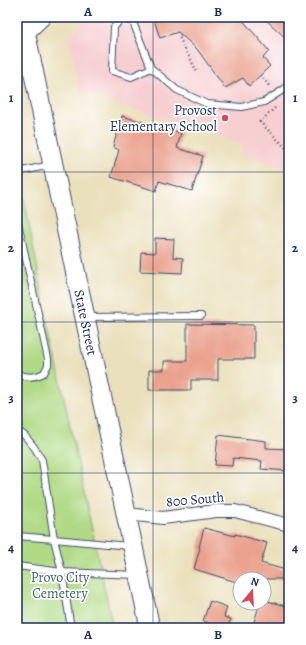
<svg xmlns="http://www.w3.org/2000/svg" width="306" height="645" font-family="Alegreya,serif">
<rect width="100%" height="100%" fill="#fff"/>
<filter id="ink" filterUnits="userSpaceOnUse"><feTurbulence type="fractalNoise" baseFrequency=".025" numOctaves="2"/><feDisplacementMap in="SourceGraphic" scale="8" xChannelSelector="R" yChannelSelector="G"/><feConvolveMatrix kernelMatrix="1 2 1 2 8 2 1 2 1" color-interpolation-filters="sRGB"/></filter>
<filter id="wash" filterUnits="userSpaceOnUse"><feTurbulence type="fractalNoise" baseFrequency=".012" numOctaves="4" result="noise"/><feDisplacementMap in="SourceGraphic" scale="16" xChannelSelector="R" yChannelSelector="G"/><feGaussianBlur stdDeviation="0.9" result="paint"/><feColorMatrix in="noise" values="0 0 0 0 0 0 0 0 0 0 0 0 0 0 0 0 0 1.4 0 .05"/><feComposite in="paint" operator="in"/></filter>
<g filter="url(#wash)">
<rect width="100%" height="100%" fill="#ebe0bc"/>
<path fill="#f7cfd1" d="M90,17H289V169L242,154L243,144L80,92L68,38Z"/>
<path fill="#b0da85" stroke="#668472" d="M17,162L47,318L113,628H17Z"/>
<g id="blocks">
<path fill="#eaa28e" d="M153,17H240L269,51L263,58L270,66L249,86L243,78L225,88L197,49L178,32L160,38Z
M263,17H289V41Z
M122,116L181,133L177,148L203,156L192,191L159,181L156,191L111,177L119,150L113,147Z
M155,238L174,239L173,257L183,258L182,273L140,271L141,252L155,253Z
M187,324L254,325V359H218V380H191V390H149V370H164V361H187Z
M218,435L266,441V448L289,449V471L261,469L262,461L233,458L232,466L215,465Z
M204,528L235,536V534L267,543L261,563L289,571V579H240V583L194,569L200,548L199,547Z
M264,600L289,607V614L284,628H252L260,603H264Z
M210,601L227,607L224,617L231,619L227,628H222L203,621Z"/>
</g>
</g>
<g filter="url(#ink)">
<use href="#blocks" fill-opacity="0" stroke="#3a4a6c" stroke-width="1"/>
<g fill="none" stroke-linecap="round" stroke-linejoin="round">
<g stroke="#3a4a6c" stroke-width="8">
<path id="lane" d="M123,17L114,27L112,71L131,77L151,68
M131,17L151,68L177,90L207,104L242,107L264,102L283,90L289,84
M17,172L51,165
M17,218L48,359V365L44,373C35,378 27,378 17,374
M86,317L201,316
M17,430L25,436L34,447L42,460L54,539L129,546
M17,536L54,539L62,572L71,628
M17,566L62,572L137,575"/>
</g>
<g stroke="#3a4a6c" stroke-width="14">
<path id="street" d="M127,514L163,518L216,511H235L289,525"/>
</g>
<g stroke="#3a4a6c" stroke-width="19">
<path id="secondary" d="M25,33L42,17"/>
</g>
<g stroke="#3a4a6c" stroke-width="21">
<g id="primary">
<path id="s1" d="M22,17L150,628"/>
</g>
</g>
<path stroke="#3a4a6c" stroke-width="2.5" stroke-dasharray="1 3" stroke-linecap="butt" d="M181,35L179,37L197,72
M261,75L270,87
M275,108L260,122L289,151"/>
<use href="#lane" stroke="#fff" stroke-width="6"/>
<use href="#street" stroke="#fff" stroke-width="12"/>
<use href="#secondary" stroke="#fff" stroke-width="17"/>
<use href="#primary" stroke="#fff" stroke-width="19"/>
</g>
</g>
<path fill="none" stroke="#1b2f5e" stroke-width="1" stroke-opacity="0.55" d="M153,17V628M17,172H289M17,322H289M17,473H289"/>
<circle fill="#d1495b" stroke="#fff" stroke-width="1.5" cx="225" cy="118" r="4"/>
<g text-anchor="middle" stroke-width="3.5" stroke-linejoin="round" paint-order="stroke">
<g font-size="14" fill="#1b2f5e" stroke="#fff" text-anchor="end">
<text x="217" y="115">Provost<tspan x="217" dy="16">Elementary School</tspan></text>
</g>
<g font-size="14" fill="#1b2f5e" stroke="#fff">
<text dy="5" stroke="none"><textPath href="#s1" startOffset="312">State Street</textPath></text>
<text transform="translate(195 499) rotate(-5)" y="5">800 South</text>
</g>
<g font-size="14" fill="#48626a" stroke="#fff">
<text x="60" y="582">Provo City<tspan x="60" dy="16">Cemetery</tspan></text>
</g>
</g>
<rect width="306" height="645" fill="none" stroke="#fff" stroke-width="44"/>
<g transform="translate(252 591) rotate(18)"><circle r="19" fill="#ffffff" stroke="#a4acbf"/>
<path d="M0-3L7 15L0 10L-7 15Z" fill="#d1495b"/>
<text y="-6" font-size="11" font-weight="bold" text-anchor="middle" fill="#1b2f5e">N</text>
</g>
<rect x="22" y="22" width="262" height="601" fill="none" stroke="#1b2f5e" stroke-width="1.5"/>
<g font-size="13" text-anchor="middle" font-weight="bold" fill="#1b2f5e">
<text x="88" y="16">A</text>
<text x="218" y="16">B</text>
<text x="11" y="102">1</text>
<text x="295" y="102">1</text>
<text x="11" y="252">2</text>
<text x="295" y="252">2</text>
<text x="11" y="402">3</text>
<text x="295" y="402">3</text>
<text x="11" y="552">4</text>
<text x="295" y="552">4</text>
<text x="88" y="639">A</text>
<text x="218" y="639">B</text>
</g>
</svg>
